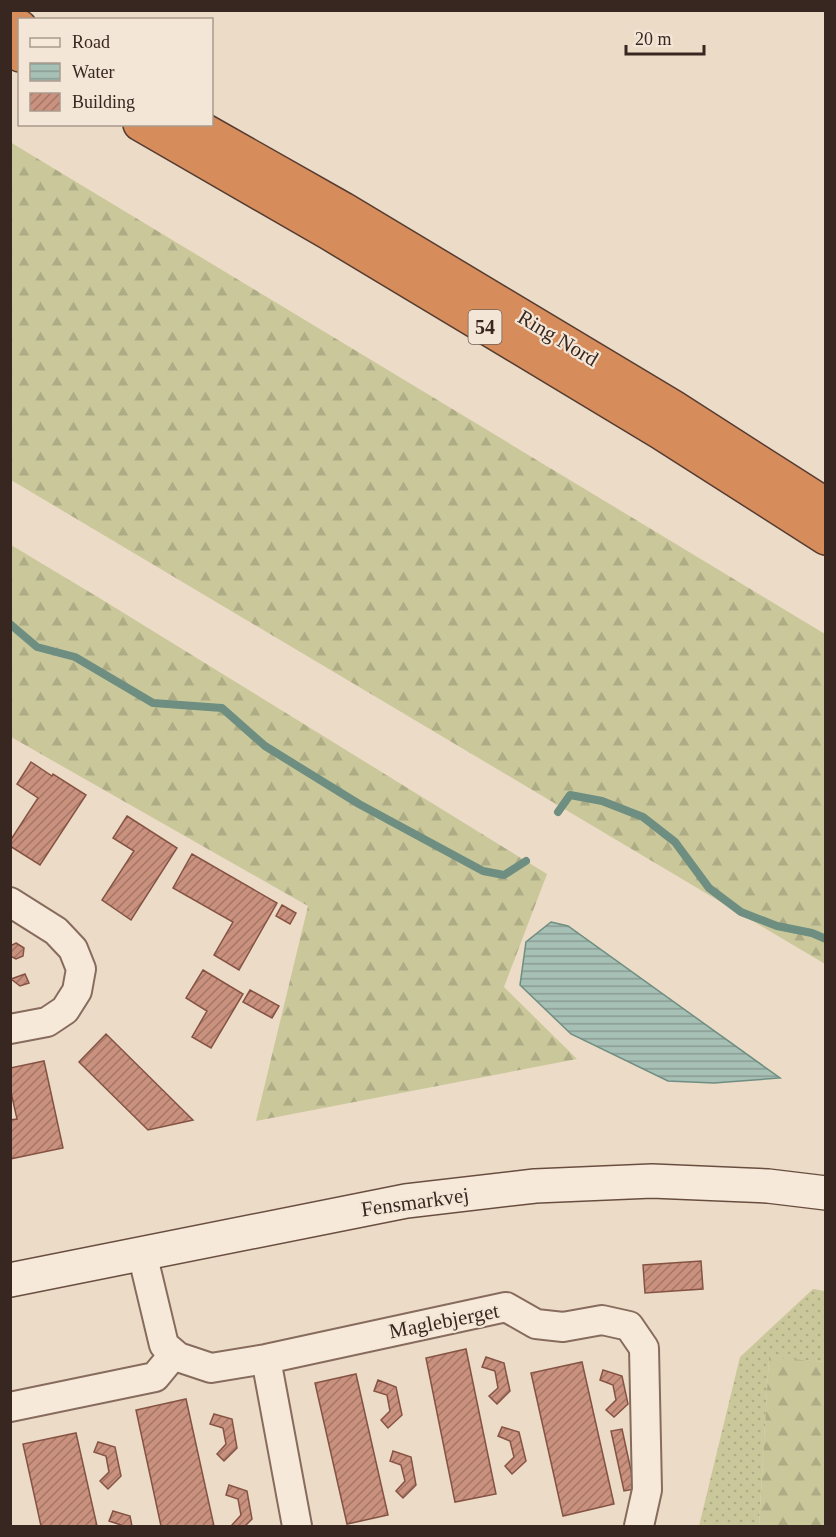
<svg xmlns="http://www.w3.org/2000/svg" width="836" height="1537" font-family="'Times New Roman',serif">
<defs>
<pattern id="grass-dots" width="8" height="8" patternUnits="userSpaceOnUse" patternTransform="scale(1.5)"><rect width="8" height="8" fill="#cac89b"/><path d="M2 2h.1M6 6h.1" fill="none" stroke="#aeac85" stroke-width="1.8" stroke-linecap="round"/></pattern>
<pattern id="forest-firs" width="22" height="20" patternUnits="userSpaceOnUse" patternTransform="scale(1.5)"><rect width="22" height="20" fill="#cac89b"/><path d="M5 1l3.5 6h-7zM16 11l3.5 6h-7z" fill="#aeac85"/></pattern>
<pattern id="water-rules" width="6" height="5" patternUnits="userSpaceOnUse" patternTransform="scale(1.5)"><rect width="6" height="5" fill="#a7c0b5"/><path d="M0 2.5h6" fill="none" stroke="#899c93"/></pattern>
<pattern id="building-hatch" width="6" height="6" patternUnits="userSpaceOnUse" patternTransform="scale(1.5)"><rect width="6" height="6" fill="#c9917e"/><path d="M-1 1l2-2M0 6l6-6M5 7l2-2" fill="none" stroke="#a47667"/></pattern>
</defs>
<rect width="100%" height="100%" fill="#ecdbc6"/>
<path fill="url(#grass-dots)" d="M813,1289L825,1291V1362L769,1358L759,1526H699L740,1357Z"/>
<path fill="url(#forest-firs)" d="M10,142L825,634V964L11,480Z
M11,545L101,599L547,874L504,987L577,1059L256,1121L308,906L11,737Z
M769,1357L825,1362V1526H759Z"/>
<path fill="url(#water-rules)" stroke="#6e8e81" stroke-width="1.5" d="M551,922L568,926L780,1078L714,1083L668,1081L571,1034L520,985L526,942Z"/>
<g fill="none" stroke-linecap="round" stroke-linejoin="round">
<path stroke="#6e8e81" stroke-width="8" d="M10,624L37,647L75,657L153,703L222,708L265,746L359,804L483,871L504,875L526,861
M558,812L570,795L602,801L643,817L675,842L709,888L741,912L777,926L812,933L826,939"/>
</g>
<path fill="url(#building-hatch)" stroke="#855344" stroke-width="1.5" d="M31,762L52,776L53,774L86,795L40,865L10,846V841L38,798L17,784Z
M127,816L177,848L131,920L102,900L134,851L113,838Z
M192,854L277,903L239,970L214,955L233,922L173,888Z
M282,905L296,913L290,924L276,916Z
M16,943L24,948L23,956L16,959L10,956V946Z
M203,970L243,994L211,1048L192,1037L207,1011L186,998Z
M25,974L29,983L20,986L11,979Z
M250,990L279,1006L272,1018L243,1002Z
M106,1034L193,1120L148,1130L79,1062Z
M44,1061L63,1148L10,1159V1120L17,1119L10,1088V1068Z
M701,1261L703,1289L645,1293L643,1265Z
M466,1349L496,1494L455,1502L426,1358Z
M486,1357L504,1363L510,1391L497,1404L489,1396L498,1388L495,1371L482,1367Z
M582,1362L614,1504L563,1516L531,1373Z
M603,1370L622,1376L628,1404L614,1417L606,1410L616,1400L613,1385L600,1380Z
M356,1374L388,1515L347,1524L315,1383Z
M378,1380L396,1387L402,1415L388,1428L381,1420L390,1411L387,1395L374,1391Z
M186,1399L214,1526H161L136,1410Z
M214,1414L232,1419L237,1448L224,1461L217,1454L226,1444L223,1428L210,1424Z
M502,1427L519,1432L526,1461L512,1474L505,1466L514,1457L510,1441L498,1436Z
M622,1429L635,1489L624,1491L611,1431Z
M76,1433L97,1526H41L23,1444Z
M98,1442L115,1447L121,1476L108,1489L100,1481L109,1472L106,1456L94,1452Z
M393,1451L411,1457L416,1485L403,1498L396,1491L405,1481L401,1465L390,1461Z
M229,1485L247,1491L252,1519L245,1526H234L232,1525L241,1515L238,1499L226,1495Z
M113,1511L130,1516L132,1526H122L121,1525L109,1521Z"/>
<g fill="none" stroke-linecap="round" stroke-linejoin="round">
<g stroke="#876c5d" stroke-width="32">
<path id="street" d="M10,902L56,931L73,949L81,969L77,991L65,1010L47,1022L10,1029
M142,1253L164,1345L178,1357L211,1368L266,1359L506,1307L536,1324L563,1327L602,1320L629,1326L644,1348L647,1490L639,1526
M266,1359L297,1526
M10,1407L155,1377L174,1354"/>
</g>
<g stroke="#694e40" stroke-width="36">
<path id="secondary" d="M10,1280L406,1201L535,1186L652,1181L768,1186L826,1193"/>
</g>
<g stroke="#553c31" stroke-width="36">
<path id="highway" d="M10,22L20,27
M10,50L20,55
M140,124L329,233L660,432L826,538
M193,124L343,209L673,407L826,505"/>
</g>
<use href="#street" stroke="#f7e9d9" stroke-width="28"/>
<use href="#secondary" stroke="#f7e9d9" stroke-width="33"/>
<use href="#highway" stroke="#d78c5c" stroke-width="33"/>
</g>
<g text-anchor="middle" stroke-width="4.5" stroke-linejoin="round" paint-order="stroke">
<rect fill="#f4e6d6" stroke="#706057" stroke-width="1.5" x="468.5" y="310" width="33" height="34" rx="4.5"/>
<g font-size="20" font-weight="bold" fill="#382720">
<text x="485" y="334">54</text>
</g>
<g font-size="21" fill="#382720" stroke="#f4e6d6">
<text transform="translate(558 338) rotate(31)" y="7">Ring Nord</text>
<text transform="translate(415 1202) rotate(-8)" y="7">Fensmarkvej</text>
<text transform="translate(444 1321) rotate(-11)" y="7">Maglebjerget</text>
</g>
</g>
<rect width="836" height="1537" fill="none" stroke="#382720" stroke-width="24"/>
<rect x="18" y="18" width="195" height="108" fill="#f4e6d6" stroke="#a99a8d" stroke-width="1.5"/>
<rect x="30" y="38" width="30" height="9" fill="#f7e9d9" stroke="#a99a8d" stroke-width="1.5"/>
<text x="72" y="48" font-size="18" fill="#382720">Road</text>
<rect x="30" y="63" width="30" height="18" fill="url(#water-rules)" stroke="#a99a8d" stroke-width="1.5"/>
<text x="72" y="78" font-size="18" fill="#382720">Water</text>
<rect x="30" y="93" width="30" height="18" fill="url(#building-hatch)" stroke="#a99a8d" stroke-width="1.5"/>
<text x="72" y="108" font-size="18" fill="#382720">Building</text>
<path d="M626 45v9h78v-9" fill="none" stroke="#382720" stroke-width="3"/>
<text x="635" y="45" font-size="18" fill="#382720" stroke="#f4e6d6" stroke-width="4.5" paint-order="stroke">20 m</text>
</svg>
